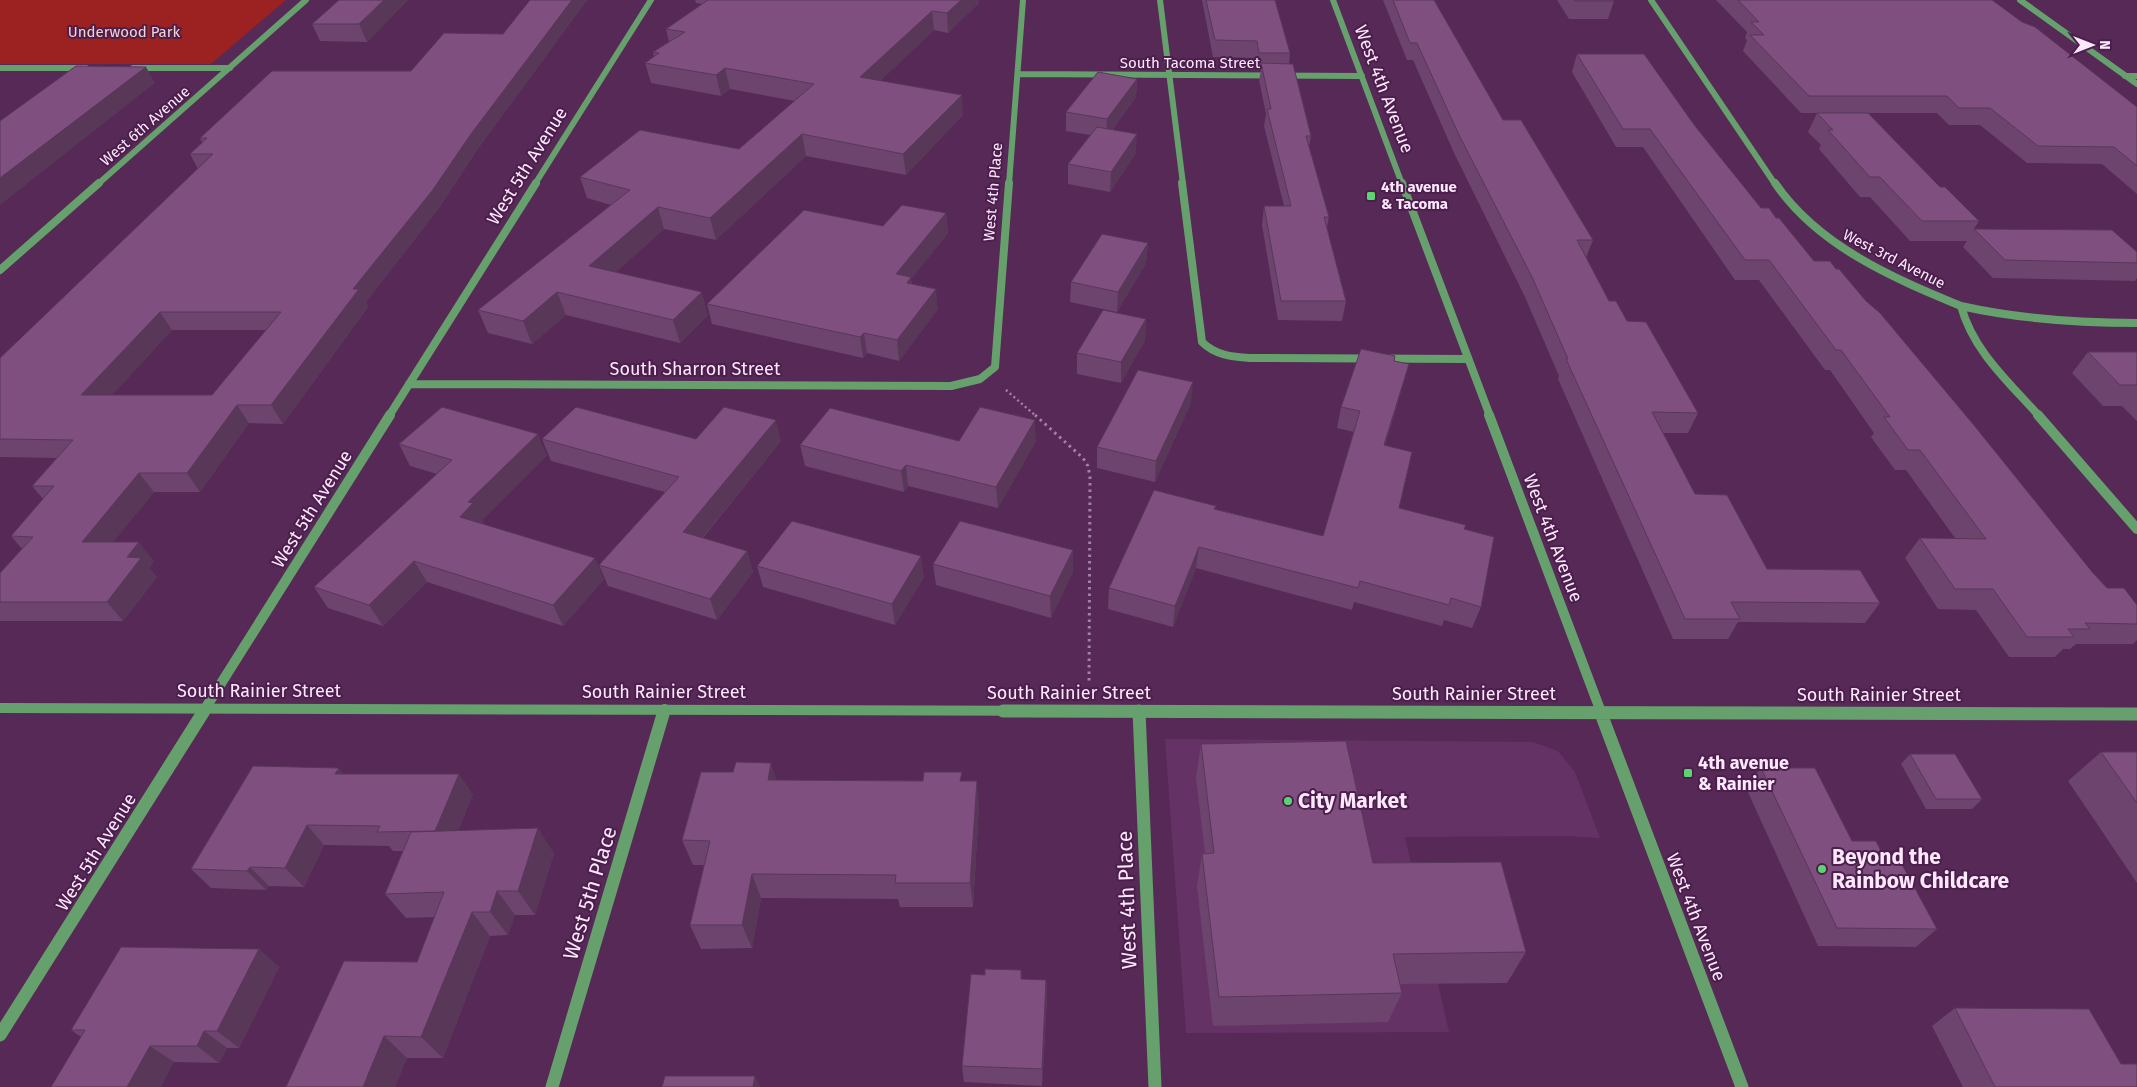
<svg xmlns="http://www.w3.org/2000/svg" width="2137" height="1087" font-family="'Fira Sans',sans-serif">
<rect width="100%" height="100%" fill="#562957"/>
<path fill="#643265" d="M1165,739L1533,742L1558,751L1575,772L1600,838L1568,836L1405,837L1449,1032L1186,1033Z"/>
<path fill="#9b2220" d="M0,0H286L211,64H0Z"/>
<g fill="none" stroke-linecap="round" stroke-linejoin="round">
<path stroke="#a482a4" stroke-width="2.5" stroke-dasharray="2 3" stroke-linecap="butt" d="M1006,390L1036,416"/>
<path stroke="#a482a4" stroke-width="3" stroke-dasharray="2.5 4" stroke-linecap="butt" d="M1035,415L1083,458L1088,466L1090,477L1089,682"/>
<path stroke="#66a06c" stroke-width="6" d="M1160,0L1183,184
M2125,76H2137"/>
<path stroke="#66a06c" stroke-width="8" d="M1182,183L1202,342C1215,355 1232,357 1250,358L1468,359"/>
<path stroke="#66a06c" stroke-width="6" d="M1651,0L1775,184
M2020,0L2137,84
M0,68H86
M133,68H230
M1019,74L1362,76
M98,184L306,0
M535,184L651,0
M1009,184L1023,0"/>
<path stroke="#66a06c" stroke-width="8" d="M1775,183C1818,246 1893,278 1961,306C1973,351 2009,382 2039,416
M0,270L99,183
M1961,306C2019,319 2077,323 2137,323
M409,384L951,386L980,379L995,367L1009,183
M389,416L536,183"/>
<path stroke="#66a06c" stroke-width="10" d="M2038,415L2137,529
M203,712L390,415
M664,712L665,709"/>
<path stroke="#66a06c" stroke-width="13" d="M1139,711L1155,1087
M0,1035L204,711
M552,1087L664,711"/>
<path stroke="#66a06c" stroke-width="6" d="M1333,0L1402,184"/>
<path stroke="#66a06c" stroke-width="8" d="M1402,183L1490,416"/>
<path stroke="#66a06c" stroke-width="10" d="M1489,415L1601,712
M0,708L1448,712"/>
<path stroke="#66a06c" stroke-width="13" d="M1003,711L2137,714
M1600,711L1742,1087"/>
</g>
<path fill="#6d446d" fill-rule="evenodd" d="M408,0L367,42L320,41L312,24Z
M530,0H587L477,150L439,208L366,302L368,307L283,424L249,423L200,492H154L113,542L154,561L149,568L157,577L123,621H0V573L22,549L11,536L43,499L32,486L57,458L0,457V358L198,169L190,154L202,143L200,138L411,71L503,34ZM172,330H266L212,395H112Z
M695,0H979V3L948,33L934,30L880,81L963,115L906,175L806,156L716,240L664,229L616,272L708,315L680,343L566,315L532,344L488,333L478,310L611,205L587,198L580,177L739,149L795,101L730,89L721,96L651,83L645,63L654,57L653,52L669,42L666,29L702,4L696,3Z
M1202,0H1275L1290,53L1289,64L1311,136L1309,147L1329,217L1327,228L1346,301L1342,321L1278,320L1262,225L1264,206H1284L1264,126L1266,114L1259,80L1261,70H1257L1255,58L1213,57Z
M1383,0H1434L1503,120L1593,240L1586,258L1609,301L1627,321L1698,413L1688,433H1663L1695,494L1767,569L1880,603L1865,623L1738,622L1728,639H1673L1558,379L1559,376L1525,297L1454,153L1413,60H1407Z
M1557,0H1613L1614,1L1608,19H1569Z
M1716,0H1992L2137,107V194L2102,164L2027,163L1980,125H1949L1937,113H1866L1940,187L1979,221L1974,229L2137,252V278L2135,281L1993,278L1963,247L1967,241H1910L1870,197H1860L1819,149L1821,145L1808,132L1817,113H1801L1743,51L1747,40L1745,38L1747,32Z
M1577,54L1695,126L1761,208L1776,218L1814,261L1836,269L1866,301L2093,573L2107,588L2137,605V640L2133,644H2076L2070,649H2063L2055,657H2009L1976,610L1938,609L1905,558L1920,538H1955L1906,470H1895L1871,437L1874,433L1830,370H1825L1759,280H1735L1643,147H1616L1572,72Z
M1137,79L1136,97L1113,129L1136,153L1110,192L1068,184V164L1090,135L1066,131V112Z
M946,213L948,233L911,279L912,284L938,309L899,361L867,353L863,358L712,324L707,304L883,226Z
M1148,243L1146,263L1117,312L1070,302L1071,282Z
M1146,319L1145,340L1121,383L1077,374V353Z
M2088,352H2137V421L2122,406H2103L2072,373Z
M1395,356L1394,361L1409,364L1385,446L1399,508L1464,529L1481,607L1472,628L1444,620L1442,626L1354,602L1352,610L1196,568L1173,627L1108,609L1109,588L1216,506L1215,509L1323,536L1354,432L1337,428L1341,407Z
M1191,403L1155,482L1097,468V447Z
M542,439H696L781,441L703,538L747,551L753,572L717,620L608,586L599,565L665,492L551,461Z
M959,441H1036L998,508L908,486L904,492L805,466L800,445Z
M399,444L547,455L482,520L484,524L604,579L563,626L427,582L383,626L328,608L314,587L437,474L410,466Z
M1073,550V572L1051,618L936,585L933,564Z
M757,566L924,577L895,625L763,587Z
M1201,744L1373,863L1526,952L1507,983L1400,984L1402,993L1388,1022L1213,1026L1197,886L1202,854L1205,853L1196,778Z
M2101,752H2137V883L2068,781Z
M1910,754L1982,799L1972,809H1926L1901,764Z
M1761,768L1852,841L1885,859L1937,929L1916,947L1818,946L1746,788Z
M344,774L473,794L458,831L554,853L535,915H515L508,935L490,936L443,1058H407L395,1087H286L417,962L435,917L406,918L385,894L403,851H393L389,846L324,845L304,887L269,886L266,890L211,888L191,869Z
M777,780L963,781L979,806L973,907H900L898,899L761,898L752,948L701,949L690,925L704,865H693L682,840Z
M259,949L279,967L239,1048H227L219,1063L174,1062L81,1037L71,1030Z
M1021,970L1022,979L1046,980L1047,997L1042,1086L964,1082L962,1066L985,975Z
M1955,1008L2121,1064L2137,1087H1963L1932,1026Z"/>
<path fill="#593759" d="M384,0H408L367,42L359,24Z
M572,0H587L477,150L439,208L366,302L368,307L283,424L271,405L353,289Z
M961,0H979V3L948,33L947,13Z
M932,11L934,30L862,98L860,77Z
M146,67L155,83L0,205V178Z
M725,68L730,89L721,96L716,75Z
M1137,79L1136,97L1106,138L1107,119Z
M962,95L963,115L906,175L903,154Z
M802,134L806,156L716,240L710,218Z
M1137,134L1136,153L1110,192L1111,172Z
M658,207L664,229L597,289L589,266Z
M946,213L948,233L911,279L913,298L896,274Z
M1148,243L1146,263L1117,312L1118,292Z
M936,289L938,309L899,361L897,340Z
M557,292L566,315L532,344L523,321Z
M702,292L708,315L680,343L673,320Z
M160,312L172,330L95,414L81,395Z
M1146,319L1145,340L1121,383V362Z
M864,333L867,353L863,358L860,337Z
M1409,364L1403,385L1379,467L1384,445Z
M1193,382L1191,403L1155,482L1156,461Z
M237,405L249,423L200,492L187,473Z
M776,420L781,441L690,553L683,532Z
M1035,420L1036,441L998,508L996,487Z
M538,434L547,455L482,520L484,525L460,517L468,502Z
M906,465L908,486L904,492L901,471Z
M139,473L154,492L98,561L82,542Z
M139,542L154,561L149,568L157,577L123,621L107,602L127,557Z
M1199,547L1196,568L1173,627L1175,606Z
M1073,550V572L1051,618L1050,596Z
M747,551L753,572L717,620L710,599Z
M921,556L924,577L895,625L892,604Z
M595,558L604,579L563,626L553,605Z
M414,561L427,582L383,626L369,605Z
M771,763L779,788L768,780Z
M339,768L355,788L335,774Z
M459,774L473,794L450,851L435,832Z
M977,781L979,806L973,907L970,883Z
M307,825L324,845L304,887L285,868Z
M538,828L554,853L535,915L518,891Z
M250,867L269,886L266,890L247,871Z
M752,874L761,898L752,948L742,925Z
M497,891L515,915L508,935L490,912Z
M472,912L490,936L443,1058L421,1037Z
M259,949L279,967L239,1048L217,1031Z
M1046,980L1047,997L1042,1086V1069Z
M204,1031L227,1048L219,1063L197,1046Z
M384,1036L407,1058L395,1087H363Z
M150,1046L174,1062L161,1087H127Z
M755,1076L761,1087H753Z"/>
<path fill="#7f4f7f" stroke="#593759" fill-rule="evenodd" d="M339,0H384L359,24H312Z
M530,0H572L471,134L432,191L353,289H359L271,405H237L187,473H139L82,542H139L127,557L141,558L107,602H0V573L33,537L11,536L54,486H32L73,440L0,439V358L213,154H190L207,138H200L272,71H411L444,33L503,34ZM160,312H281L212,395H81Z
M708,0H961L947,13L932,11L860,77L962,95L903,154L802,134L710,218L658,207L589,266L702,292L673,320L557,292L523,321L478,310L630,190L580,177L640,130L739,149L814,84L725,68L716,75L645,63L659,53L653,52L685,32L666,29Z
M1206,0H1275L1290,53H1259L1257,41L1215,40Z
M1393,0H1434L1503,120H1521L1593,240H1577L1609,301H1616L1627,321L1646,322L1698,413L1652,412L1695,494L1727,495L1767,569L1860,570L1880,603L1731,602L1740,619H1685L1566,359H1568L1532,277L1459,135L1417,43H1410Z
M1574,0H1613L1614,1H1575Z
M1738,0H1992L2022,22L2035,27L2137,107V166L2114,147L2038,146L1990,108H1959L1947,96H1809L1750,35H1764L1751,22H1759Z
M1577,54H1644L1695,126L1761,208H1769L1776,218H1779L1814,261H1830L1836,269H1839L1866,301L1880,313L1973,424L2093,573L2107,588H2124L2137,605V624L2085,623L2090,629H2068L2074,637H2027L1993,589H1955L1920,538L1986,539L1920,450H1908L1884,417H1890L1841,350H1836L1769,260H1745L1650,129H1623Z
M1261,63L1293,64L1311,136H1306L1329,217H1324L1346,301H1281L1264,206H1291L1267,109H1271Z
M76,66L146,67L0,178V121Z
M1098,72L1137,79L1107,119L1066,112Z
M1817,113H1868L1940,187H1945L1979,221H1922L1880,177H1870L1828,130H1833Z
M1097,127L1137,134L1111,172L1068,164Z
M902,205L946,213L896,274L911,277L907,283L936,289L897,340L864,333L860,337L707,304L804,210L883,226Z
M1974,229L2112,230L2137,252V263L2005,260Z
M1102,234L1148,243L1118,292L1071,282Z
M1103,310L1146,319L1121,362L1077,353Z
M1361,349L1395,356L1394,361L1409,364L1384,445L1412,452L1399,508L1466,525L1464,529L1494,537L1481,607L1451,598L1449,605L1360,581L1358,588L1199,547L1175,606L1109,588L1154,490L1216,506L1214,509L1323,536L1360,411L1341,407Z
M2088,352H2137V385H2120Z
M1138,370L1193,382L1156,461L1097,447Z
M442,407L538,434L468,502L473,503L460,517L595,558L553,605L414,561L369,605L314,587L452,460L399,444Z
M576,407L696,439L724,407L776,420L683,532L747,551L710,599L599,565L679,477L542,439Z
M980,407L1035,420L996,487L906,465L901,471L800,445L830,408L959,441Z
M792,521L921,556L892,604L757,566Z
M960,521L1073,550L1050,596L933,564Z
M1346,741L1373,863L1501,862L1526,952L1393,954L1402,993L1219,997L1202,854L1214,853L1201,744Z
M2101,752H2137V803Z
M1910,754H1955L1982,799H1936Z
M736,762L771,763L768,780L923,781L924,772H962L960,781H977L970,883H895L896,875L752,874L742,925H690L710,841L682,840L701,772H733Z
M253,766L339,768L335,774H459L435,831L377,832L380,826L307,825L285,868L250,867L247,871L191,869Z
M1761,768H1815L1852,841H1876L1885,859H1899L1937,929L1837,928Z
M538,828L518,891H497L490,912H472L421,1037L384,1036L363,1087H286L344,961L417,962L444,892L385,894L411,832Z
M121,947L259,949L217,1031H204L197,1046H150L127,1087H51L85,1030H71Z
M985,969L1021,970V979L1046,980L1042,1069L962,1066L971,974L985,975Z
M1955,1008L2089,1009L2121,1064H2137V1087H1995Z
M665,1076H755L753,1087H662Z"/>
<g fill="#5ad56f" stroke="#4b1e4c" stroke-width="2">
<rect x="1366" y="191" width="10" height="10" rx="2.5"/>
<rect x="1683" y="768" width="10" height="10" rx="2.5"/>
<circle cx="1288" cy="801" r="5"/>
<circle cx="1822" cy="869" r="5"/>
</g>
<g text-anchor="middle" stroke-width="4" stroke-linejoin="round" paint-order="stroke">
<g font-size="15" fill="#f5d3cf" stroke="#4b1e4c">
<text x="124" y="37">Underwood Park</text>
</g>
<g font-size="15" fill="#fee8fe" stroke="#4b1e4c">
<text x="1190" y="68">South Tacoma Street</text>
<text transform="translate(145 126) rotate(-41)" y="5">West 6th Avenue</text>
<text transform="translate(993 192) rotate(-85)" y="5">West 4th Place</text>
<text transform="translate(1894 259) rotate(27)" y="5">West 3rd Avenue</text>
</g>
<g font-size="15" font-weight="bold" fill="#fee8fe" stroke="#4b1e4c" text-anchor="start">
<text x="1381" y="192">4th avenue<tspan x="1381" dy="17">&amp; Tacoma</tspan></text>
</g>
<g font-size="18" fill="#fee8fe" stroke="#4b1e4c">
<text transform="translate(1384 89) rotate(69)" y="6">West 4th Avenue</text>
<text transform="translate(527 166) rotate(-58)" y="6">West 5th Avenue</text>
<text x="695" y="375">South Sharron Street</text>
<text transform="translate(312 509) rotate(-58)" y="6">West 5th Avenue</text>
<text transform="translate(1553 538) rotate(69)" y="6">West 4th Avenue</text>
<text x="259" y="697">South Rainier Street</text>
<text x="664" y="698">South Rainier Street</text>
<text x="1069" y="699">South Rainier Street</text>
<text x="1474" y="700">South Rainier Street</text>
<text x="1879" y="701">South Rainier Street</text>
<text transform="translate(96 852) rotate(-58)" y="6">West 5th Avenue</text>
<text transform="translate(1696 917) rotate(69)" y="6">West 4th Avenue</text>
</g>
<g font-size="18" font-weight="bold" fill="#fee8fe" stroke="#4b1e4c" text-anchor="start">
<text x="1698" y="769">4th avenue<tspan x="1698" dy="21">&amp; Rainier</tspan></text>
</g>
<g font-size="21" font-weight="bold" fill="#fee8fe" stroke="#4b1e4c" text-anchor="start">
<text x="1298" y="808">City Market</text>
<text x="1832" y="864">Beyond the<tspan x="1832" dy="24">Rainbow Childcare</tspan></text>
</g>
<g font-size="21" fill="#fee8fe" stroke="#4b1e4c">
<text transform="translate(590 893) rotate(-73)" y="7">West 5th Place</text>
<text transform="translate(1127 900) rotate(-92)" y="7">West 4th Place</text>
</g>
</g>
<g transform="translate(2092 45) rotate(90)" stroke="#4b1e4c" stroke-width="4" paint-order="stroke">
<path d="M0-4L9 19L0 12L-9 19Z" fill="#fee8fe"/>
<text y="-8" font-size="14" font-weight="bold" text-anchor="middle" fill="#fee8fe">N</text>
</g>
</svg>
